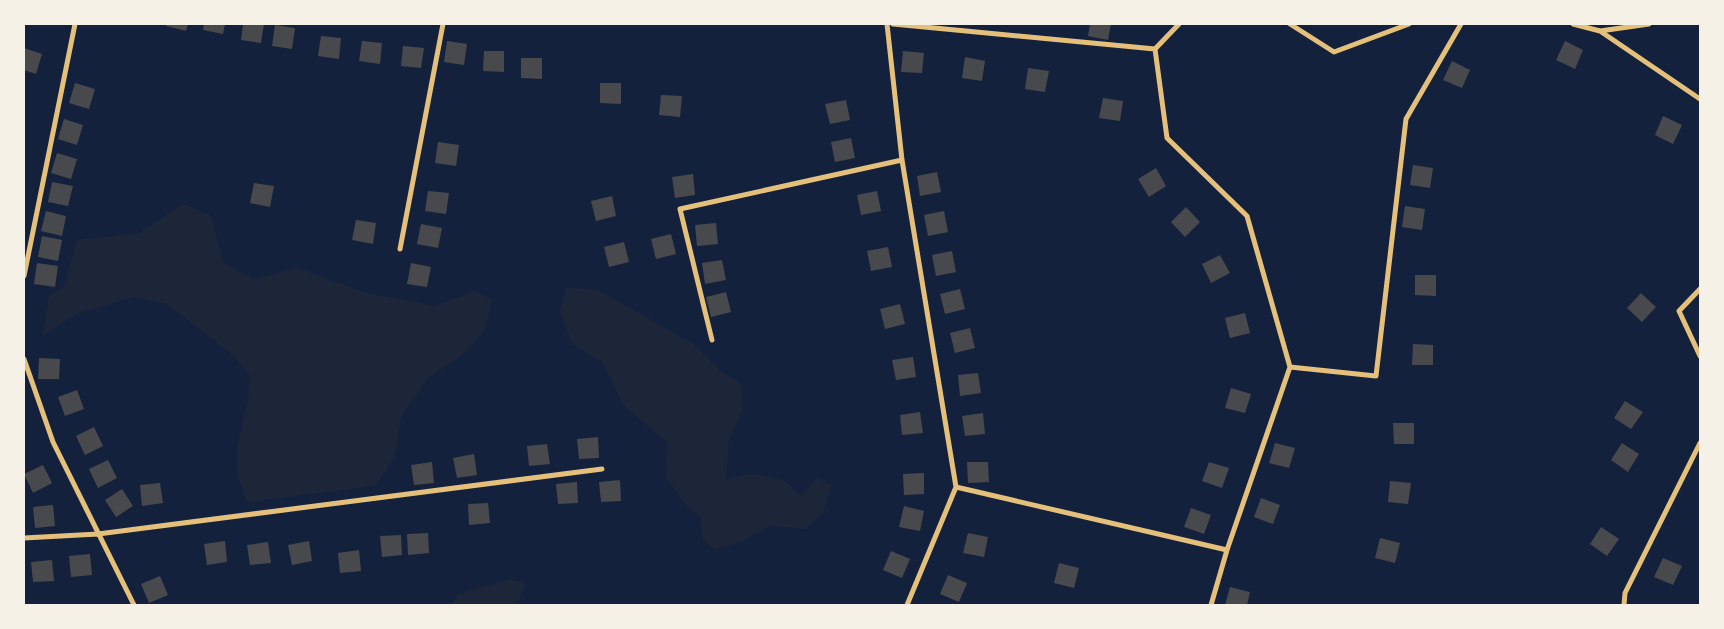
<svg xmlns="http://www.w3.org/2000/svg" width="1724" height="629" font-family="'IBM Plex Sans',sans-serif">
<rect width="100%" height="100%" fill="#14213d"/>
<path fill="#1d2539" d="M183,204L211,215L223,262L253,279L298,268L367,293L435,306L474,291L492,299L486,328L464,354L428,378L401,417L395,457L375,486L247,502L237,473V447L248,400L250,376L234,356L167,304L133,297L77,314L43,335L49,296L64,286L77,240L139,233Z
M566,287L597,290L669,330L695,345L720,370L741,384L743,409L729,440L726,479L752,474L784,480L801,496L817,478L832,485L823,513L806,529L769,526L741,542L714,549L702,539L701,518L687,506L666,478L667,442L623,405L602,362L572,344L560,312Z
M509,579L526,583L517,605H450L459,594Z"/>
<path fill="#48494c" d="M167,24H188L186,31L166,26Z
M204,24H225L223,34L203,30Z
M243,24H264L261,43L241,40Z
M1090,24H1111L1108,40L1088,36Z
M275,25L295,28L292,49L272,46Z
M321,36L341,38L339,59L318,56Z
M362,41L382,43L380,64L359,61Z
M447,41L467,44L464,65L444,62Z
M1565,41L1583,50L1575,69L1556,60Z
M403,46L424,48L421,68L401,66Z
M24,48L42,54L36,74L24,70Z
M484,51H504V72L483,71Z
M903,51L924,53L922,73L901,72Z
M965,57L985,61L982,81L962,78Z
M521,58H542V79L521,78Z
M1452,61L1470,70L1462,88L1443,80Z
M1028,68L1049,71L1045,92L1025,89Z
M75,83L95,89L89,109L69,103Z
M600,83H621V104L600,103Z
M661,95L682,96L680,117L659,115Z
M1103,98L1123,101L1120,121L1099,118Z
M846,100L850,120L830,124L825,104Z
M1663,116L1682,125L1673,144L1655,135Z
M64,119L83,125L77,145L58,139Z
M851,138L855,158L835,162L831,142Z
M438,142L459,145L456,166L435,163Z
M57,153L77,159L71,179L51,173Z
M1413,165L1433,168L1430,188L1410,185Z
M1156,168L1166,186L1149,197L1138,179Z
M937,172L941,192L920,196L917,176Z
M693,174L695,195L675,198L672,177Z
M52,182L73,186L68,206L48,202Z
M254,183L274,186L270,207L250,203Z
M428,191L449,193L446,214L425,211Z
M877,191L881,211L861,215L857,195Z
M612,196L616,216L596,221L591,201Z
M1405,206L1425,209L1422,230L1402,227Z
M1186,207L1200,222L1185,237L1171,222Z
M46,211L66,216L62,236L41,231Z
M944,211L948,232L928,236L924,215Z
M356,220L376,223L373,244L352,240Z
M716,223L718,244L697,246L695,225Z
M421,224L442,228L438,248L417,244Z
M671,234L676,254L656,259L651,239Z
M42,236L62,240L58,261L38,257Z
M624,242L629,262L609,267L604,247Z
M888,247L892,267L871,271L867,251Z
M952,251L956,272L936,276L932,255Z
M1220,255L1230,273L1211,283L1202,264Z
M722,260L726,280L705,284L702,263Z
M37,263L58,266L55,287L34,284Z
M411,263L431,267L427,287L407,284Z
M1415,275H1436V296L1415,295Z
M960,289L965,309L945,314L940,294Z
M726,292L731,312L711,317L706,297Z
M1641,293L1656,307L1642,322L1627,308Z
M900,304L905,324L885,329L880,309Z
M1245,313L1250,333L1230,338L1225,318Z
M970,328L975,348L955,353L950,333Z
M1413,344L1433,345V365H1412Z
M913,357L916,377L896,380L892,360Z
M39,358L60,359L59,379H38Z
M978,373L981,393L960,396L958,375Z
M1231,388L1251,394L1245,413L1225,408Z
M77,390L84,409L65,416L58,397Z
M1625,401L1643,412L1631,429L1614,418Z
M920,412L923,433L902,435L900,415Z
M983,413L985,434L965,436L962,416Z
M1393,423H1414V444H1394Z
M94,427L103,446L85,455L76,436Z
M598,437L599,458L579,459L577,439Z
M1275,443L1295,448L1289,468L1269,463Z
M1622,443L1639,454L1628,472L1611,460Z
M547,444L550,464L529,466L527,446Z
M474,454L477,475L457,478L453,458Z
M108,460L117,478L98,488L89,469Z
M432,462L434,483L414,485L411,465Z
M967,462H988L989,482L968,483Z
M1209,462L1229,468L1222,488L1202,481Z
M43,465L52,483L33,493L24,474Z
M924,473V494L904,495L903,474Z
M620,480L621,501L601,502L599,482Z
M1390,481L1411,483L1408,504L1388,502Z
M577,482L578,503L558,504L556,484Z
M160,483L163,503L142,506L140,485Z
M122,489L133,506L116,517L105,500Z
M1261,498L1280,505L1273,524L1254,517Z
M488,503L490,523L469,525L468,504Z
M53,505L55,526L35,528L33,507Z
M904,506L924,511L920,531L899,527Z
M1191,508L1211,515L1204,534L1184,527Z
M1601,527L1619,539L1607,556L1590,544Z
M428,533L429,553L408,555L407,534Z
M968,533L988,537L984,557L963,553Z
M401,535L402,555L382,557L380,536Z
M1380,538L1400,543L1395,563L1375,558Z
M225,541L227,562L207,565L204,544Z
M309,541L312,561L292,565L288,545Z
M268,542L271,563L250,565L247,545Z
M359,550L361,571L340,573L338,553Z
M891,551L910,559L902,578L883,570Z
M90,554L92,575L71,577L69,556Z
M1663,558L1682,566L1673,585L1654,577Z
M52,560L54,581L33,582L31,562Z
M1059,563L1079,568L1074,588L1054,583Z
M948,575L967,583L959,602L940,594Z
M160,576L168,595L149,603L141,584Z
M1230,587L1250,592L1247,605H1225Z"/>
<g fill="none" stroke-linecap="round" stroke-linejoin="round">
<path stroke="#e5c07b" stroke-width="5" d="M887,24L902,160L956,487L907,605
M893,24L1155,49
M1179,24L1155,49L1167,138L1247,216L1290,367
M1290,24L1334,52L1409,24
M1573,24L1600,31L1649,24
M1600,31L1700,99
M400,249L443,24
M24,276L75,24
M1700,289L1679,311L1700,356
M712,340L680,209L902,160
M24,359L53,442L134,605
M956,487L1227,550
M24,538L98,534L602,469
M1211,605L1227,550L1290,367L1376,376L1406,119L1461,24
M1624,605L1625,593L1700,443"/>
</g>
<rect width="1724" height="629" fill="none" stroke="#f6f1e7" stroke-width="50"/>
</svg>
